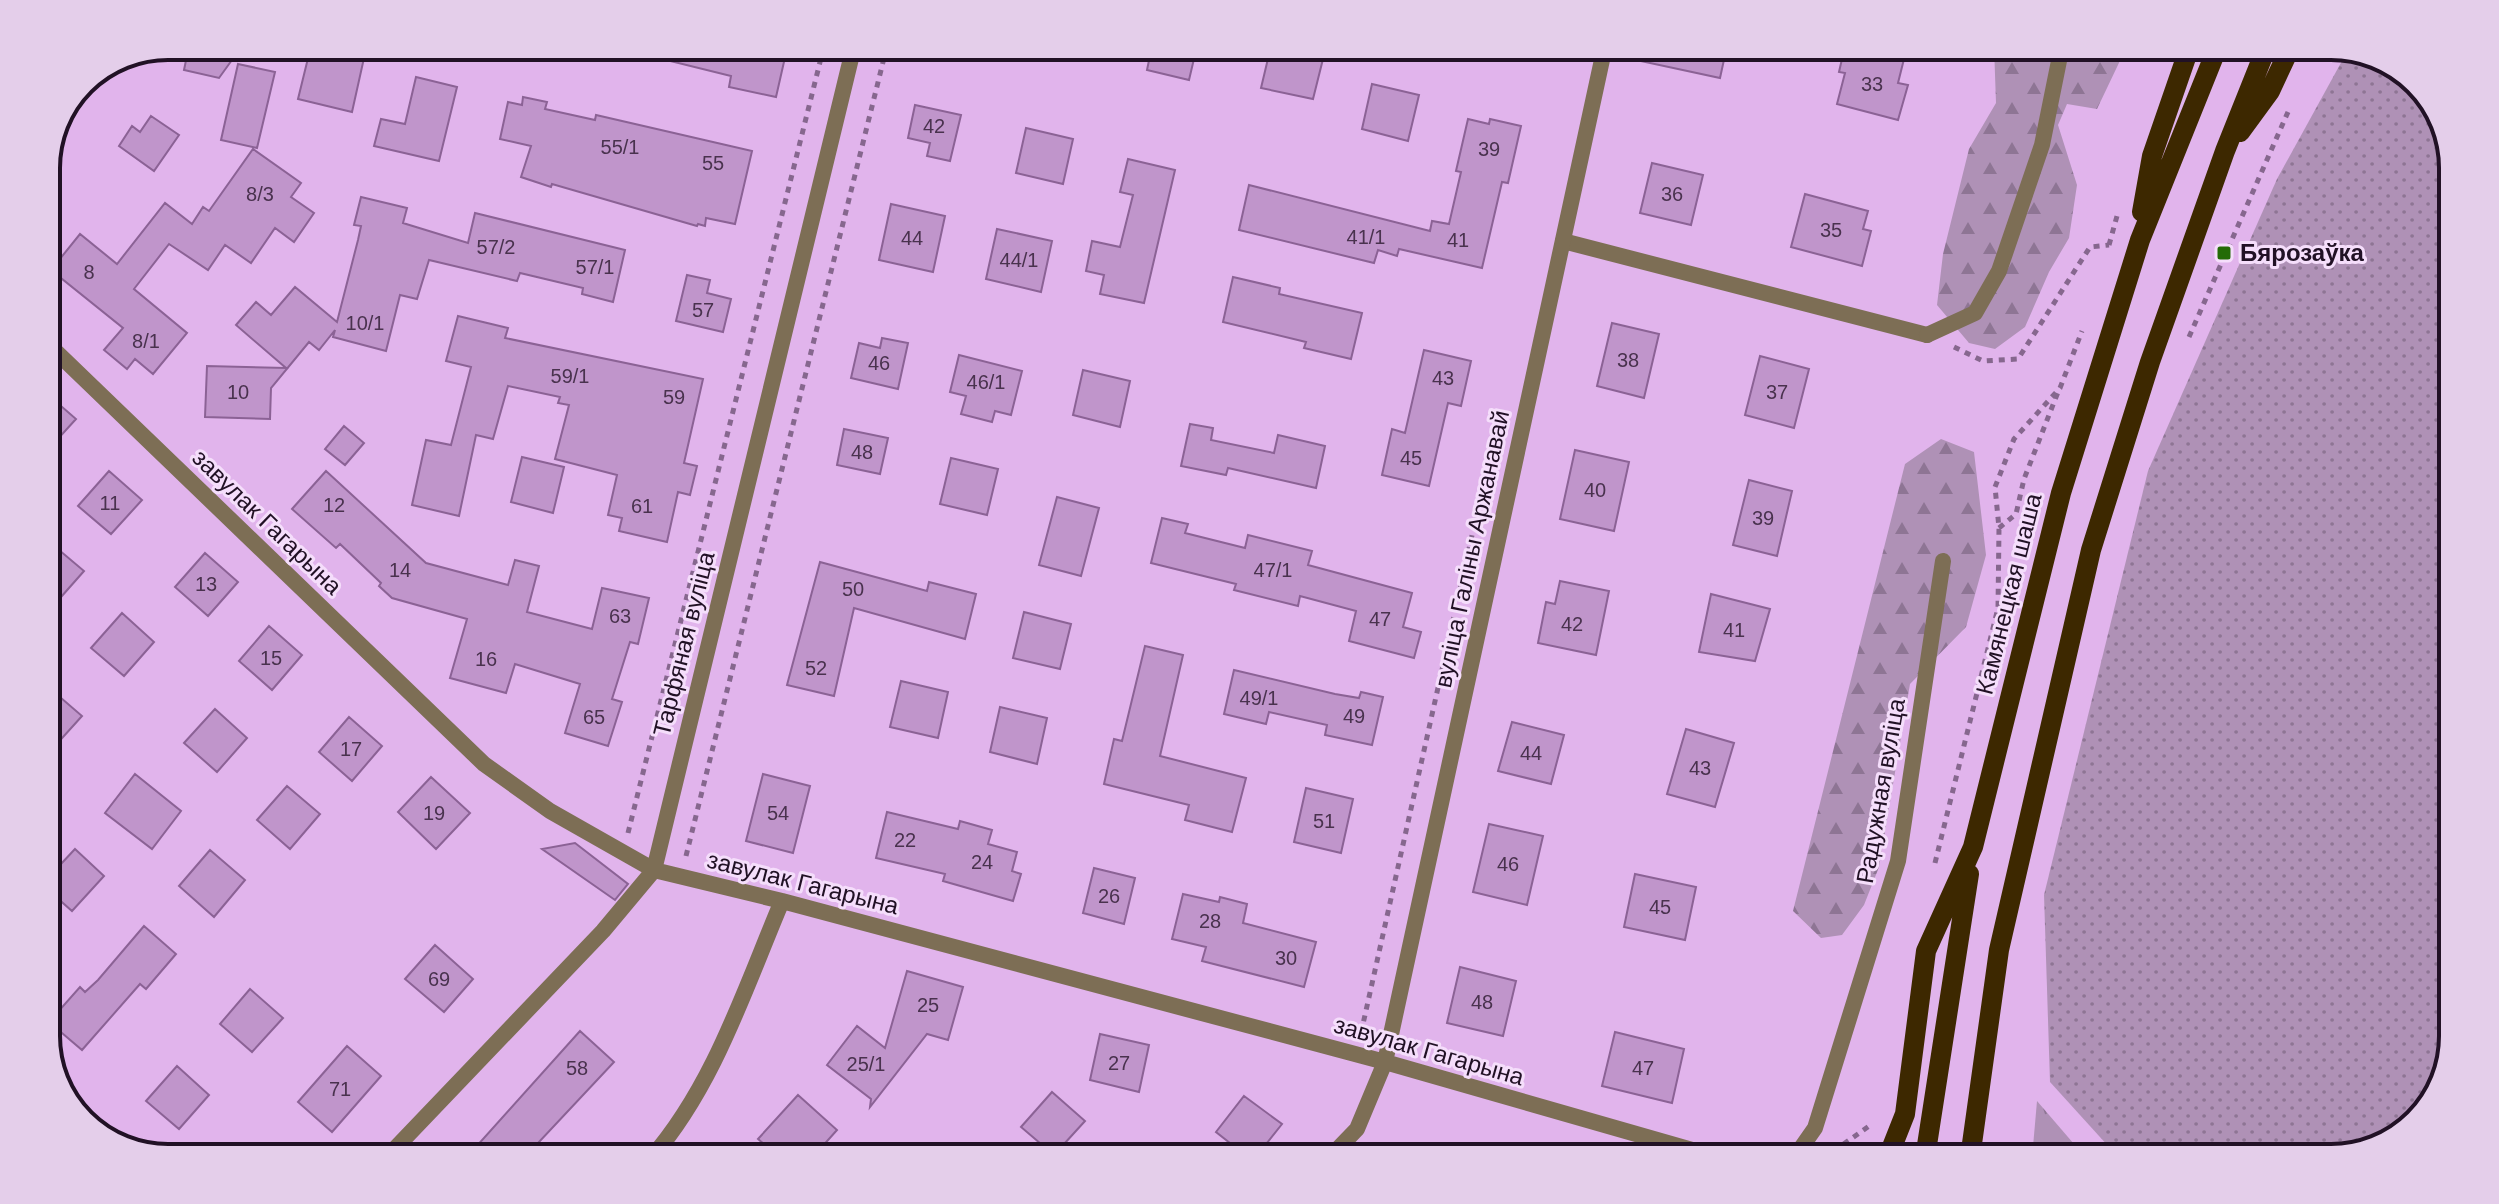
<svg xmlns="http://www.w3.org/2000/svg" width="2499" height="1204" font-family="Helvetica,sans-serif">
<defs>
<pattern id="grass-tufts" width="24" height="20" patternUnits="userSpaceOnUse" patternTransform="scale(2)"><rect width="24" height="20" fill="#af91b6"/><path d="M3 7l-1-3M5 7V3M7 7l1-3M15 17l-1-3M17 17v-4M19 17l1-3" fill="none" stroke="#8e7594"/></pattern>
<pattern id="forest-firs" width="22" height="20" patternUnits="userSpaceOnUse" patternTransform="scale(2)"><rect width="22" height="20" fill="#af91b6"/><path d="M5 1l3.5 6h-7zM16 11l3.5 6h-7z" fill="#8e7594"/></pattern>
<pattern id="garden-dots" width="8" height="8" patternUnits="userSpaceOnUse" patternTransform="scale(2)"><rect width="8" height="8" fill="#af91b6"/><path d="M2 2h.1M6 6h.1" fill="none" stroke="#8e7594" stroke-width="1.8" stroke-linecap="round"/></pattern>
</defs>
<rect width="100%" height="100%" fill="#e1b4ec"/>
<path fill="url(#grass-tufts)" d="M2037,1101L2086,1158H2032Z"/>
<path fill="url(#forest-firs)" d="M1994,46H2127L2097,109L2067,104L2058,125L2077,185L2069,238L2049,272L2025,327L1995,349L1969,343L1937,305L1943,254L1969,149L1996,103Z
M1941,439L1974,452L1986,555L1966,627L1910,684L1879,867L1864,905L1842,935L1821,938L1793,911L1905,464Z"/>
<path fill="url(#garden-dots)" d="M2348,50L2384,58L2432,100L2453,161V1036L2441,1089L2398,1138L2331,1158H2119L2050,1082L2044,895L2148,471L2277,179Z"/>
<path fill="#c095cb" stroke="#8b6295" stroke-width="2" d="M189,46H242L219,78L184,70Z
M311,46L364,58L352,112L298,99Z
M647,46H758L786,53L776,97L729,87L731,76L646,55Z
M1152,46H1197L1189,80L1147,70Z
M1271,46L1323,59L1313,99L1261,88Z
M1623,46H1727L1720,78L1622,57Z
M1845,46H1870L1905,55L1898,83L1908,85L1898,120L1837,104L1845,73L1839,72Z
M238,64L275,72L257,148L221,140Z
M416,77L457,87L439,161L374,146L381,119L405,124Z
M1372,84L1419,95L1408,141L1362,129Z
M523,97L547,102L545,109L595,120L596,115L752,151L735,224L706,218L705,226L698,224L697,226L552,184L551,187L521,177L531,146L500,139L508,102L522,105Z
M915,105L961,115L950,161L927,156L930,143L908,138Z
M151,116L179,135L154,171L119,146L132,126L140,132Z
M1468,119L1489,124L1490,119L1521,126L1508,183L1502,182L1482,268L1399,249L1397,256L1378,250L1374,263L1239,230L1249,185L1430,231L1432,221L1449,224L1461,172L1456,171Z
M1026,128L1073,139L1063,184L1016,173Z
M253,149L301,183L291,197L314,213L294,242L275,228L251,263L225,245L208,270L169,244L134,289L187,333L153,374L135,359L127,369L104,350L123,328L51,270L80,234L117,264L165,203L192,224L203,207L209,211Z
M1128,159L1175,170L1144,303L1100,294L1104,275L1086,271L1092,241L1120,247L1133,195L1120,192Z
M1652,163L1703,175L1691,225L1640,213Z
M1805,194L1868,211L1863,229L1871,231L1862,266L1791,247Z
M361,197L407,208L403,223L468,243L475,213L625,250L613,302L582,294L583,288L520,273L517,281L429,260L417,299L400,295L386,351L333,337L335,330L319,350L309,342L271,388L270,419L205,417L207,366L286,368L236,325L256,302L271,315L295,287L337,322L358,240L361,226L354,225Z
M891,204L945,216L933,272L879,260Z
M997,229L1052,241L1041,292L986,279Z
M687,275L710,280L707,293L731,299L723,332L676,321Z
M1233,277L1280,288L1279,294L1362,313L1351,359L1304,348L1306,342L1223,322Z
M458,316L508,328L505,338L703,379L684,463L697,466L690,495L678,492L667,542L619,531L622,518L608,515L617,475L555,459L569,405L558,403L560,397L508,386L493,439L476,435L459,516L412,505L426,440L451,445L471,367L446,361Z
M1612,323L1659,334L1644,398L1597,386Z
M882,338L908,343L898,389L851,378L859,343L880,348Z
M1424,350L1471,361L1461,406L1448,403L1429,486L1382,475L1392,429L1405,433Z
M959,355L1022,371L1011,415L995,411L992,422L961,414L966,396L950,392Z
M1760,356L1809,369L1794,428L1745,415Z
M1083,370L1130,381L1120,427L1073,415Z
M46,393L76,419L46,452Z
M1190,424L1213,428L1211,440L1274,453L1278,435L1325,446L1316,488L1228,468L1226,475L1181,466Z
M344,426L364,443L345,465L325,449Z
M844,429L888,438L880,474L837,465Z
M1575,450L1629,462L1614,531L1560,519Z
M522,457L564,467L553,513L511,502Z
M951,458L998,469L987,515L940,504Z
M109,471L142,500L111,534L78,506Z
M326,471L426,563L508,585L515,560L539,566L527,612L592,629L602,588L649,598L638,644L630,642L612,699L622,702L608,746L565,733L580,684L515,664L506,693L450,678L467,619L392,598L379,586L381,583L340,544L336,548L292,509Z
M1749,480L1792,491L1777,556L1733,545Z
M1057,497L1099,508L1081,576L1039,565Z
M1162,518L1188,524L1185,533L1245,548L1248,535L1312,551L1308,565L1412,593L1403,627L1421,632L1414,658L1349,641L1356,611L1300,596L1298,606L1234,590L1236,584L1151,563Z
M46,539L84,571L46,614Z
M205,553L238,582L208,616L175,587Z
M820,562L927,591L929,582L976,594L965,639L854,608L834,696L787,685Z
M1560,581L1609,591L1596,655L1538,643L1546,602L1555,604Z
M1711,594L1770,609L1755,661L1699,652Z
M1024,612L1071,624L1060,669L1013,658Z
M122,613L154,642L124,676L91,648Z
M269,626L302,655L272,690L239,661Z
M1145,646L1183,655L1160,756L1246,778L1232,832L1185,820L1189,805L1104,784L1114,739L1122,741Z
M1234,670L1335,694L1359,698L1361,692L1383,697L1372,745L1325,735L1327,725L1269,712L1266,724L1224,714Z
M901,681L948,692L938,738L890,727Z
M46,685L82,716L46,756Z
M1000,707L1047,718L1037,764L990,752Z
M215,709L247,738L217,772L184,743Z
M349,717L382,746L352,781L319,752Z
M1512,722L1564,735L1551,784L1498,771Z
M1686,729L1734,743L1715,807L1667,794Z
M135,774L181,811L152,849L105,813Z
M763,774L810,786L793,853L746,841Z
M431,777L470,813L436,849L398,812Z
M287,786L320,814L290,849L257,820Z
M1306,788L1353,799L1341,853L1294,842Z
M887,812L958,829L960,821L992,830L988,844L1017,852L1012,871L1021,874L1013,901L943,881L945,874L876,858Z
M1489,824L1543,836L1527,905L1473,892Z
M575,843L628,884L615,900L542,849Z
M75,849L104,876L72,911L46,888V880Z
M210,850L245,880L214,917L179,886Z
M1094,868L1135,878L1124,924L1083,913Z
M1635,874L1696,887L1685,940L1624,927Z
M1183,894L1219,902L1220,897L1247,904L1243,923L1316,942L1304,987L1202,961L1206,947L1172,939Z
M144,926L176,954L146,989L140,984L82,1050L49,1022L80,987L85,992L98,980Z
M435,945L473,979L444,1012L405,979Z
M1460,967L1516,981L1503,1036L1447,1023Z
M907,971L963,987L948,1040L927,1034L870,1107L871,1099L827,1065L857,1026L885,1048Z
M250,989L283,1018L252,1052L220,1024Z
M580,1031L614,1062L524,1158H466Z
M1615,1032L1684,1049L1672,1103L1602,1086Z
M1100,1034L1149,1045L1139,1092L1090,1080Z
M347,1046L381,1076L332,1132L298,1102Z
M177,1066L209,1095L179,1129L146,1101Z
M1052,1092L1085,1121L1054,1155L1021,1127Z
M798,1095L837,1130L812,1158H780L758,1139Z
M1244,1096L1282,1124L1255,1158H1249L1216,1132Z"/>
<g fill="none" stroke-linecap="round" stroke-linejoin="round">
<path stroke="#86678e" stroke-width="5" stroke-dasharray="6 6" stroke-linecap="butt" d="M2109,245L2117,216
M2189,337L2288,112
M1954,347L1983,361L2018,359L2090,247L2109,245
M1999,528L2016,514L2024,479L2058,392
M628,833L824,46
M686,856L887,46
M1935,863L1998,608L1999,528L1995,487L2014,439L2060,388L2082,331
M1361,1033L1485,477
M1824,1158L1872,1124"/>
<path stroke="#7d6e55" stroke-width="16" d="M1563,241L1927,335"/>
<path stroke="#7d6e55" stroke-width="16" d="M1927,335L1975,313L1999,271L2042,145L2062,46
M46,342L484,764L550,811L654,870L782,901L1385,1062L1720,1158
M386,1158L603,931L654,870L854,46
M651,1158C714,1086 745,988 782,901
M1329,1158L1357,1129L1385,1062L1605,46
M1794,1158L1815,1128L1898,861L1943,561"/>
<path stroke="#3d2800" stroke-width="20" d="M2240,132L2270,91L2291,46
M2142,212L2152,156L2190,46
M1881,1158L1890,1152L1905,1114L1926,951L1973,847L2061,493L2140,240L2218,46
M1925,1158L1969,874
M1970,1158L1999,950L2091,550L2150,362L2225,151L2267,46"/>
</g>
<rect fill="#246b06" stroke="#f5defb" stroke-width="3" x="2216" y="245" width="16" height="16" rx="4"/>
<g text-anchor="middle" stroke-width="6" stroke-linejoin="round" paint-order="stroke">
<g font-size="20" fill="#49324e">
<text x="1872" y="91">33</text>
<text x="934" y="133">42</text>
<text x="620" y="154">55/1</text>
<text x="1489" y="156">39</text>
<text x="713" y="170">55</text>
<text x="260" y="201">8/3</text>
<text x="1672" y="201">36</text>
<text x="1831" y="237">35</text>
<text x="1366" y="244">41/1</text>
<text x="912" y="245">44</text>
<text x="1458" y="247">41</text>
<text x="496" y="254">57/2</text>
<text x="1019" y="267">44/1</text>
<text x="595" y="274">57/1</text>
<text x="89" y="279">8</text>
<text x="703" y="317">57</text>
<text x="365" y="330">10/1</text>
<text x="146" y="348">8/1</text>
<text x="1628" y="367">38</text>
<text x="879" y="370">46</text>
<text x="570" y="383">59/1</text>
<text x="1443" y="385">43</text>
<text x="986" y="389">46/1</text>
<text x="238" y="399">10</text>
<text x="1777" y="399">37</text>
<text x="674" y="404">59</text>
<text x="862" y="459">48</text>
<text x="1411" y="465">45</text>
<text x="1595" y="497">40</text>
<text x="110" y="510">11</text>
<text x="334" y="512">12</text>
<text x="642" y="513">61</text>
<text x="1763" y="525">39</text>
<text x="400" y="577">14</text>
<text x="1273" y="577">47/1</text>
<text x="206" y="591">13</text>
<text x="853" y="596">50</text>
<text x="620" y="623">63</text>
<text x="1380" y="626">47</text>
<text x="1572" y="631">42</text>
<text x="1734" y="637">41</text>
<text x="271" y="665">15</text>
<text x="486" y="666">16</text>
<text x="816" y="675">52</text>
<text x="1259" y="705">49/1</text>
<text x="1354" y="723">49</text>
<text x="594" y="724">65</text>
<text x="351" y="756">17</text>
<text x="1531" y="760">44</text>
<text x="1700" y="775">43</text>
<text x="434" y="820">19</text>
<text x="778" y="820">54</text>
<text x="1324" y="828">51</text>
<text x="905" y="847">22</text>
<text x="982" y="869">24</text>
<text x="1508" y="871">46</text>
<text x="1109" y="903">26</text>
<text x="1660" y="914">45</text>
<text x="1210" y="928">28</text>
<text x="1286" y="965">30</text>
<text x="439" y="986">69</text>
<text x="1482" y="1009">48</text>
<text x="928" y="1012">25</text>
<text x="1119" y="1070">27</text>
<text x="866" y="1071">25/1</text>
<text x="577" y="1075">58</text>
<text x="1643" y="1075">47</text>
<text x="340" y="1096">71</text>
</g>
<g font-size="24" font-weight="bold" fill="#211125" stroke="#f5defb" text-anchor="start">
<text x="2240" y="261">Бярозаўка</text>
</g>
<g font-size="24" fill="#211125" stroke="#f5defb">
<text transform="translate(267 522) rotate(44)" y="8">завулак Гагарына</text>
<text transform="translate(1472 549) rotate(-78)" y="8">вуліца Галіны Аржанавай</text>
<text transform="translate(2009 594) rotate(-76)" y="8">Камянецкая шаша</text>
<text transform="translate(684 644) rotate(-76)" y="8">Тарфяная вуліца</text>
<text transform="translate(1881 791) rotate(-80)" y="8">Радужная вуліца</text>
<text transform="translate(803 883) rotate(14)" y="8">завулак Гагарына</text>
<text transform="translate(1429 1051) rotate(16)" y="8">завулак Гагарына</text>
</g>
</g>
<path d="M0 0H2499V1204H0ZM168 60H2331A108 108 0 0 1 2439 168V1036A108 108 0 0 1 2331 1144H168A108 108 0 0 1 60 1036V168A108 108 0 0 1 168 60Z" fill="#e4ceea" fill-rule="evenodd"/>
<path fill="none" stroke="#211125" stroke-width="4" d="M168 60H2331A108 108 0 0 1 2439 168V1036A108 108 0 0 1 2331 1144H168A108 108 0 0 1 60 1036V168A108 108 0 0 1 168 60Z"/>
</svg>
